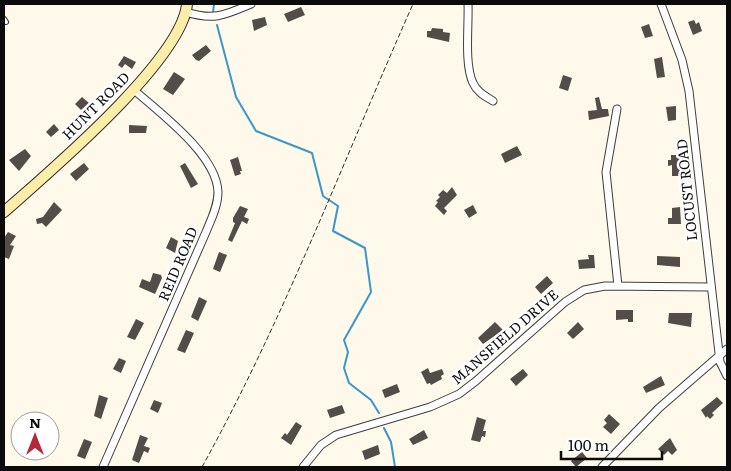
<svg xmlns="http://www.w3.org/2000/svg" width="731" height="471" font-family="Literata,serif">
<rect width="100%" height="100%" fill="#fef9ea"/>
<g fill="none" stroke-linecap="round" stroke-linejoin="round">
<path stroke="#3b97c7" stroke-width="2" d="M213,12L214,4
M217,25L236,97L256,131L312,153L323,196L338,206L333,231L365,248L371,292L344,340L348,352L344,368L349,383L371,400L379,413
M384,428L391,442L395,467"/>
</g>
<path fill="#534c48" d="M301,7L305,15L288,22L284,14Z
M265,17L267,25L254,31L252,20Z
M694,20L696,24L699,22L702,31L693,35L688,22Z
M649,24L653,36L645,38L641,27Z
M432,28L443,29V32L450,33L449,42L427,37V31H431Z
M206,45L211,51L199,61L196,60L192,55Z
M124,56L136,62L132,69L125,64L122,68L118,65Z
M662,57L665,77L657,78L654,59Z
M174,72L185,79L173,95L163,89Z
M563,75L572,78L568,91L559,88Z
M82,97L89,103L81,110L75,104Z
M599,97L602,109H608L609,116L589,120L588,111L597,110L595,98Z
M676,106V120L668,121L666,107Z
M54,124L59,130L51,137L46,132Z
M129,125L147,126L146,133H129Z
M517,146L522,155L505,163L501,154Z
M25,149L31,156L19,171L9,160Z
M671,155H679L681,176H672V165L668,166V160H671Z
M238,157L242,171H240L241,174L235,176L230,160Z
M84,163L89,169L76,181L70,174Z
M185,163L198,184L191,188L180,166Z
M452,187L457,195L444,208L447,211L444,215L435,206L438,202L436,201L440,197L438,195L443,190L447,193Z
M54,202L62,210L46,227L42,223L37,224L36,219L43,217Z
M473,205L477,213L469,218L464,210Z
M240,206L248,209L244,217L249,219L247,224L242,221L232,242L228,240L235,223L233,222V218Z
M680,207L681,224H668V218H672V208Z
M8,232L16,236L10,245L14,246L9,259L4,257V238Z
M171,237L178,241L175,253L166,248Z
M219,252L227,255L220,272L213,269Z
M588,255H594L595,268L579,269L578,260L589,259Z
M657,256L680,257V267L657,265Z
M153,273L161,275L162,278L155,294L139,287L142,279L150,282Z
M547,276L553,283L541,294L535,287Z
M199,297L207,301L198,321L191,317Z
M616,310H633V322H628V319L616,320Z
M669,313H692L691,327L668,323Z
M136,319L144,323L135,340L127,337Z
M495,322L503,330L483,344L478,338Z
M578,322L584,329L573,339L567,333Z
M186,330L194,333L185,353L177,350Z
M119,358L126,361L121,373L113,369Z
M428,368L430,373L442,369L444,374L441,376L442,379L431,385L430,383L427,384L421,372Z
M523,369L528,375L516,386L510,379Z
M661,376L665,385L646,393L643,387Z
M397,384L400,392L385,398L382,390Z
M99,395L108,398L101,419L94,416Z
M717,397L723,403L712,413L714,415L710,419L707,416L706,418L701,410Z
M154,400L162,403L158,413L150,409Z
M342,405L345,413L330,418L327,410Z
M609,414L620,424L611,434L603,427L607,423L604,420Z
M477,417L486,420L483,431H486L485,437L482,436L480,442L471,440Z
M296,422L302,426L291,445L281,438L285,433L287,435Z
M424,430L428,438L413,445L409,439Z
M140,435L148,438L144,446L150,448L148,453L144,451L139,463L132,460Z
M670,438L677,450L672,455L668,451L664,455L658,449Z
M84,439L92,442L85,459L77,456Z
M378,445L380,454L365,460L362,451Z
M582,452L587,458L576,467L571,461Z"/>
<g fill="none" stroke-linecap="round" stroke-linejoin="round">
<g stroke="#3e3e3e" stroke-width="6">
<path id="lane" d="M4,19L6,22"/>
</g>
<g stroke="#3e3e3e" stroke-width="9">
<path id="street" d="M468,4C469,25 464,64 473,83C477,92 485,96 493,101
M661,4L682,60L689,91L720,362L727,376
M186,12C214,21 225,15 251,4
M617,109L606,172L618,286
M103,467L206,232C211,220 218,206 218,192C217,155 160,113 134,90
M303,467L321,445L336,435L430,407L459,394L476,381L565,302L584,290L605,286L710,287
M602,467L659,408L727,349"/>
</g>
<g stroke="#2d2d2d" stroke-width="12">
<path id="secondary" d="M4,212C48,173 182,60 187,4"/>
</g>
<path stroke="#2d2d2d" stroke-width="1" stroke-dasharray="5 2.5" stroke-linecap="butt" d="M202,467C284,319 344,159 413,4"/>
<use href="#lane" stroke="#fff" stroke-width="4"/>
<use href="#street" stroke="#fff" stroke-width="7"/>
<use href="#secondary" stroke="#fceea8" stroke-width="10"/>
</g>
<g text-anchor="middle" stroke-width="5" stroke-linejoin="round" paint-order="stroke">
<g font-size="14" fill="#0b0b0b" stroke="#fff">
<text transform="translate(96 106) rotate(-45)" y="5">HUNT ROAD</text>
<text transform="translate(687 190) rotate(-96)" y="5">LOCUST ROAD</text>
<text transform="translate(178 264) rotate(-67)" y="5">REID ROAD</text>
<text transform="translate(505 337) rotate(-41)" y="5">MANSFIELD DRIVE</text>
</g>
</g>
<rect width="731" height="471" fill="none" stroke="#0b0b0b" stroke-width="10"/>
<g transform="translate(35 436)"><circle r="24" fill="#ffffff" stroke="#9d9d9d"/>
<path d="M0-4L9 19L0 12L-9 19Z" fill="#b52937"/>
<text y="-8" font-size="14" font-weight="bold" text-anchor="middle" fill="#0b0b0b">N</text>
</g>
<path d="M561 451v8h101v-8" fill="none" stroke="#0b0b0b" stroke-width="2.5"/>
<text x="568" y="451" font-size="15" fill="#0b0b0b" stroke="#ffffff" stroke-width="4" paint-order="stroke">100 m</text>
</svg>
